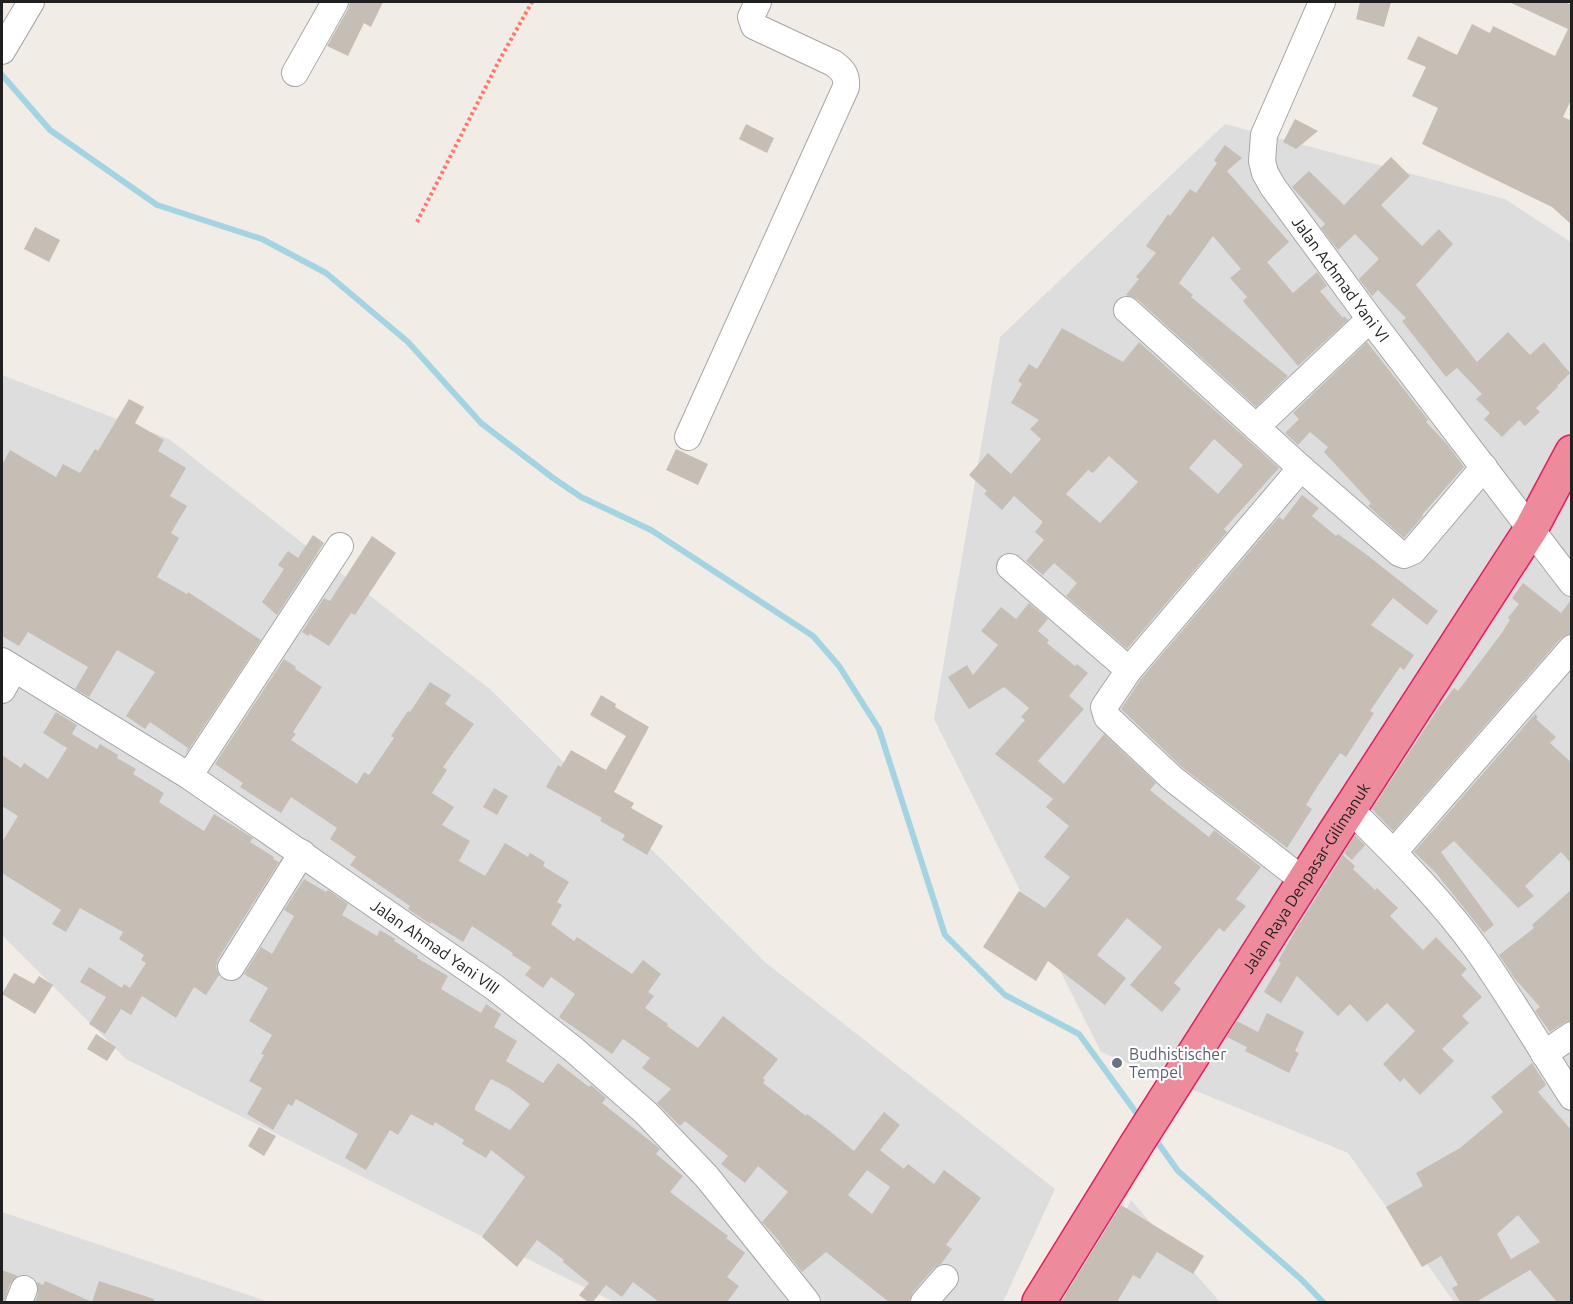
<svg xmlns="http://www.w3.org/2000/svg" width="1573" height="1304" font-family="Ubuntu,sans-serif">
<rect width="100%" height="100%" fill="#f1ede6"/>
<path fill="#dedddd" d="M1225,124L1505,199L1571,242V1302H1454L1348,1153L1101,1052L934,719L1000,337Z
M2,375L169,439L491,690L766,963L1055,1189L1003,1302H614L126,1059L2,935Z
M1131,1200L1220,1302H1083Z
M2,1212L269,1302H2Z"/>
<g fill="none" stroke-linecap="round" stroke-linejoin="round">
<path stroke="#a4d4e1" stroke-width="6" d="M2,75L50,130L157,205L262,239L326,273L408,342L481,423L553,478L581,497L651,530L813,636L839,666L879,729L945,935L1005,995L1079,1034L1140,1118
M1153,1136L1178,1171L1302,1280L1323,1302"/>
</g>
<path fill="#c6bdb5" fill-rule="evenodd" d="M350,2H383L371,27L364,23L348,56L327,46L348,9Z
M1360,2H1391L1384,27L1356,19Z
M1509,2H1564L1572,5V98L1563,117L1572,121V225L1552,207L1422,144L1438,108L1412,96L1426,67L1407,59L1418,36L1457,55L1472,24L1490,33L1493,26L1555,56L1568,29Z
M1295,119L1318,131L1296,149L1283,142Z
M746,124L774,138L767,153L739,139Z
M1225,145L1242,158L1227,171L1289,242L1267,262L1293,293L1317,272L1327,286L1320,291L1343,318L1344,316L1348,320L1298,366L1243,301L1247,297L1230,278L1241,269L1213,236L1179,283L1193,295L1191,297L1288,376L1256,407L1137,299L1126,295L1139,279L1136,277L1156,253L1146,246L1168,214L1170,216L1190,189L1196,193L1217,163L1214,160Z
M1391,157L1410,176L1381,205L1422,246L1439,229L1453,244L1416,285L1477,362L1508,332L1530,355L1544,342L1570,373L1557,386L1558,387L1536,408L1540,412L1525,426L1519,420L1502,437L1484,419L1490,413L1476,399L1482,394L1457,368L1446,377L1402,321L1406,318L1378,290L1372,296L1359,279L1379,259L1355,234L1338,250L1321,228L1325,224L1292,187L1309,171L1344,205Z
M35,227L60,240L49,262L24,249Z
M1062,328L1123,362L1139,342L1279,468L1224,529L1227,532L1127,649L1066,596L1077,583L1054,563L1043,575L1026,561L1044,540L1035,532L1043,522L1014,496L1002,510L984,494L987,491L969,475L988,453L1011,474L1041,439L1030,429L1039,420L1011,403L1022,384L1018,381L1029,364L1037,369ZM1214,439L1243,465L1218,494L1189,468ZM1109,456L1138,482L1100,523L1066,494L1088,470L1093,473Z
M1367,342L1428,420L1426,422L1447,444L1464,467L1422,515L1423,516L1404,538L1368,506L1371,503L1324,452L1328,447L1310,432L1298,445L1285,433L1299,419L1293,413Z
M129,399L144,407L135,423L164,440L158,451L186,468L170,496L187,506L171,533L179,538L157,577L187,594L188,592L261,640L185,755L188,748L150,722L145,729L126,716L155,672L117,650L89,697L75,689L88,667L28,632L19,646L2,636V465L10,450L56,477L63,464L80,473L95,449L98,451Z
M676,449L708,464L698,485L666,470Z
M1302,495L1319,508L1312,516L1336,536L1338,534L1367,555L1438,611L1427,625L1393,598L1371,625L1414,655L1404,670L1400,667L1370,711L1374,713L1346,757L1340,753L1317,787L1306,805L1312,809L1287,848L1183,768L1121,709L1141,679L1279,517L1283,520Z
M313,535L324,543L277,615L262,602L284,569L278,565L288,551L298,558Z
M372,536L396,553L355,615L351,613L329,646L310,634L308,636L302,632L324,598L330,601Z
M1523,583L1561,613L1572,599V633L1561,638L1393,831L1372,809L1438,709L1454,688L1458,691L1501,634L1510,620L1508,618L1519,604L1512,598Z
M1029,603L1048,619L1038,631L1049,640L1047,643L1075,666L1077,664L1088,673L1069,696L1084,709L1038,761L1064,784L1104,734L1156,783L1150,790L1167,804L1209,837L1214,830L1261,867L1236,899L1246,906L1224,932L1219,928L1174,983L1181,989L1162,1012L1130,985L1162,947L1127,918L1097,955L1126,978L1105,1005L1048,961L1036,981L983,947L1019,891L1045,908L1070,877L1044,857L1069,826L1046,807L1053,799L995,754L1025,720L1021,717L1029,708L1004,687L969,709L948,677L967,665L973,675L998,645L981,631L1001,607L1016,619Z
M284,659L296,667L295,669L322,687L293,732L296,734L291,740L357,784L364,772L369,775L394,738L391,736L408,711L410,712L430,682L451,695L445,704L474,724L443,767L447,770L432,793L454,807L442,825L470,841L459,861L485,876L505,843L528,857L530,853L545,862L543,866L569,882L557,902L562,905L551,924L574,941L577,937L632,974L643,960L661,974L648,992L654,996L645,1008L668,1024L667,1026L698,1048L723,1016L778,1059L763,1078L765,1080L763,1083L806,1116L807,1114L826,1128L854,1151L884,1112L900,1125L880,1150L904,1169L908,1164L934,1184L944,1170L981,1198L946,1245L952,1249L941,1264L934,1268L913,1292L909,1302H889L826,1252L802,1272L779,1243L780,1242L762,1222L788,1192L758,1166L745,1183L721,1164L728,1156L685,1121L680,1126L657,1103L671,1089L642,1068L650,1058L623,1039L612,1054L559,1017L575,994L551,977L543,988L525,975L531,967L512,955L513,953L472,926L463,942L431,922L430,924L408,909L410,906L350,865L356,857L330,839L337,828L291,797L281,813L240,787L243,783L215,764ZM867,1170L890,1187L872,1214L848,1195Z
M601,695L616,704L615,707L649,727L614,792L634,803L631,808L663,826L647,855L622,840L625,835L600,821L602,818L546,787L558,765L561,767L571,750L606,770L626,736L590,715Z
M56,712L77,725L72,734L97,749L100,744L118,755L117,758L136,769L133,774L164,793L159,802L204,831L214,814L253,838L250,842L274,857L273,859L279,862L218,959L216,967L219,975L206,995L194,987L176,1018L142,996L131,1015L121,1009L105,1034L89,1024L106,997L80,982L89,967L122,988L124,984L130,988L146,963L141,960L144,955L119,939L123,932L80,908L66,932L52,924L61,910L2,873V842L18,816L2,806V755L21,768L24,763L48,779L67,748L43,733Z
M1535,714L1538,717L1536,719L1556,737L1550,743L1572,763V864L1561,852L1525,886L1534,896L1518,908L1454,841L1441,852L1494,925L1484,933L1436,873L1414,852Z
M494,788L508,796L497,815L483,807Z
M1355,835L1365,845L1352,860L1344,853Z
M1343,855L1355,866L1353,869L1375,890L1377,888L1398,908L1390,916L1423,950L1436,937L1467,969L1461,975L1482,997L1462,1016L1469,1023L1442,1049L1454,1061L1420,1095L1404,1078L1400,1082L1383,1064L1415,1031L1387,1003L1367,1022L1350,1004L1338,1016L1297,976L1281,1003L1264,992L1281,963L1278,961L1297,928Z
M304,879L326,892L328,890L348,904L342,915L377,936L380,930L395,939L394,941L418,956L417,958L448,976L441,989L481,1013L486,1004L501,1014L494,1027L517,1041L506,1061L543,1083L558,1063L589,1087L591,1085L606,1098L602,1103L654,1144L660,1149L656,1154L683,1176L670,1192L728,1236L726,1238L745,1253L727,1277L739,1286L727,1302H659L633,1282L622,1297L606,1285L593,1302H588L579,1295L589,1283L563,1262L564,1260L537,1240L517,1267L482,1237L525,1177L491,1150L486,1158L462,1144L464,1140L435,1122L433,1126L411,1114L398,1135L390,1130L366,1170L345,1158L358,1134L296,1099L292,1106L288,1104L273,1130L247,1114L262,1088L249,1081L264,1055L261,1054L272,1035L249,1021L268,988L244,974L261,947L272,954L294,916L284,910ZM491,1079L509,1088L530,1104L510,1130L475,1110V1107Z
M1572,889V1020L1564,1023L1550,1032L1535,1011L1540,1007L1515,979L1499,955L1534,928L1532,925Z
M14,973L34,984L39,976L53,985L35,1014L2,994Z
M1267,1013L1304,1032L1295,1051L1299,1053L1289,1073L1245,1051L1247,1047L1227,1037L1237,1021L1258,1032Z
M96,1034L116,1047L107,1061L87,1049Z
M1532,1063L1546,1085L1538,1092L1572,1131V1302H1557L1530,1270L1476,1302H1460L1452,1288L1458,1285L1441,1256L1422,1267L1386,1207L1423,1186L1416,1173L1460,1148L1503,1112L1491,1097ZM1518,1215L1540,1242L1511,1259L1497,1234Z
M259,1127L276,1136L264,1156L248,1146Z
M1121,1205L1204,1256L1193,1274L1157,1252L1140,1279L1133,1275L1117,1302H1061Z
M2,1270L18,1276L10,1284L4,1302H2Z
M45,1281L92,1302L99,1281L154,1299V1302H35L38,1294L37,1282L43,1285Z"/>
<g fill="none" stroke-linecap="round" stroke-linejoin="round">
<g stroke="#a7a7a7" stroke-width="28">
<g id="minor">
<path id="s1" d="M1322,2L1264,135L1262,161L1265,173L1273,187L1370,319L1572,583"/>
<path d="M2,51L31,2"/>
<path d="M295,73L335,2"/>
<path d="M1127,310L1301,468L1399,553L1404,555L1413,551L1484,467"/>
<path d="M1256,427L1370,319"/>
<path d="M688,437L846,87C847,75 843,70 833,63L754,26L751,17L758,2"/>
<path d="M1301,468L1129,670L1104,707L1107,717L1173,779L1304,881"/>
<path d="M1010,567L1129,670"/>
<path id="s2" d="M2,661L189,776L494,987L573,1049L646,1113L707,1177L807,1302"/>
<path d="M2,690L14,669"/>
<path d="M189,776L340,546"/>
<path d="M1350,809C1395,854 1441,899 1478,951C1511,998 1540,1048 1572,1097"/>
<path d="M1394,852L1572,648"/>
<path d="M231,967L302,853"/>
<path d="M1544,1054L1572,1035"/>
<path d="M19,1302L24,1289"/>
<path d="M924,1302L945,1278"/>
</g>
</g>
<g stroke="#e61c62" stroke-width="36">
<g id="highway">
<path id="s3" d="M1039,1302L1136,1145L1333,835L1531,529L1572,452"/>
</g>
</g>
<path stroke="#ff7869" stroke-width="4" stroke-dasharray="3 3" stroke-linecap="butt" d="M417,222L499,61L532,2"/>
<use href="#minor" stroke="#fff" stroke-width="26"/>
<use href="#highway" stroke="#ed8a9c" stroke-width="33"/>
</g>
<circle fill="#6b7280" stroke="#fff" stroke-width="2" cx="1117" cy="1063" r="6"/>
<g text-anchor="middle" stroke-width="4.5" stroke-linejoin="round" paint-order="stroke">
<g font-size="16" fill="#202020" stroke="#fff">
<text dy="6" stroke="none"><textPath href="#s1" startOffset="314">Jalan Achmad Yani VI</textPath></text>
<text dy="6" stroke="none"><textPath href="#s3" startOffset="501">Jalan Raya Denpasar-Gilimanuk</textPath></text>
<text dy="6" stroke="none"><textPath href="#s2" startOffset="519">Jalan Ahmad Yani VIII</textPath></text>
</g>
<g font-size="16" fill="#5b616d" stroke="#fff" text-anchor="start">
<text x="1129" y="1060">Budhistischer<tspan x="1129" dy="18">Tempel</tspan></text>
</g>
</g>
<rect width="1573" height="1304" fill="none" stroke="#202020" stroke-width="6"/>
</svg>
